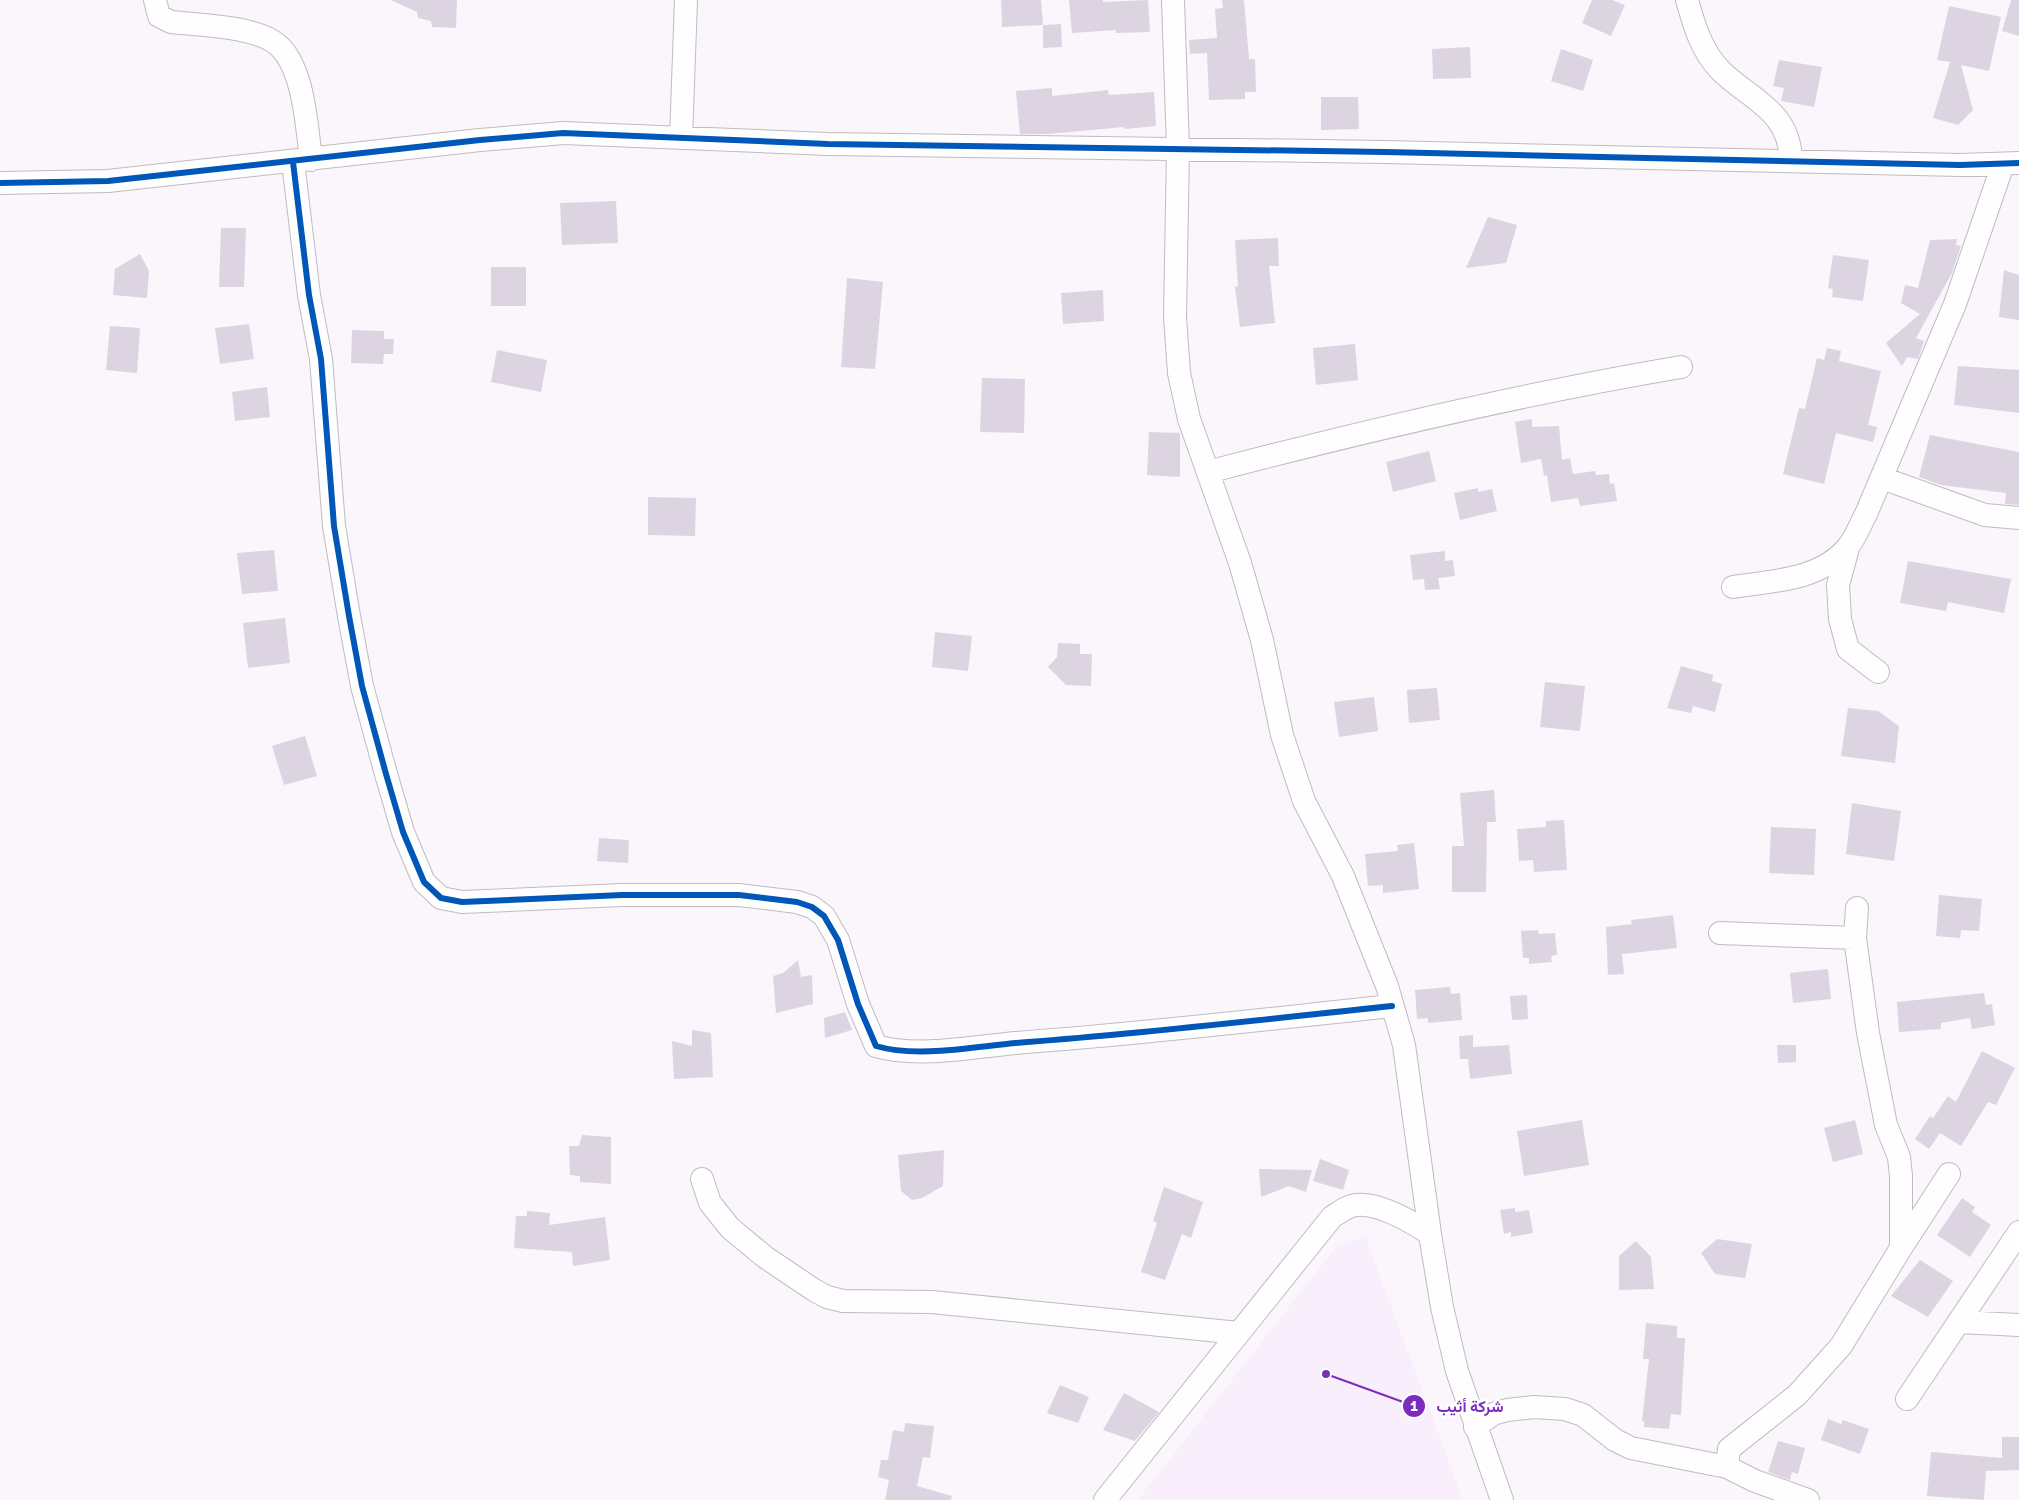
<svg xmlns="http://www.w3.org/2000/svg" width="2019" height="1500" font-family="Signika,Vazirmatn,sans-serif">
<rect width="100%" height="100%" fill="#faf6fc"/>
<path fill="#f8eefc" d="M1365,1236L1463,1500H1138L1336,1247Z"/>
<path fill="#ddd4e1" d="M391,0H457L456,28L432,27L431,21L418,18L417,12Z
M1001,0H1041L1043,25L1002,27Z
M1069,0H1103V2L1148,0L1150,32L1116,33V30L1072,33Z
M1222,0H1244L1249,59H1255L1256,92H1245V99L1209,100L1207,53L1190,54L1189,40L1217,38L1215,9L1223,8Z
M1592,0H1612L1625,5L1611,36L1582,23Z
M2011,0H2019V36L2002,31Z
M1949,6L2001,17L1989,71L1961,65L1973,110L1958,125L1933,118L1950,62L1937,60Z
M1061,24L1062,47L1043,48V25Z
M1470,47L1471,78L1433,79L1432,49Z
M1561,49L1593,60L1583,91L1551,81Z
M1779,60L1822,67L1814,107L1781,101L1784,88L1773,86Z
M1052,88V96L1108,90L1109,95L1154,92L1156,126L1125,129L1124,127L1048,134H1020L1016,91Z
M1321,97H1358L1359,129L1321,130Z
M616,201L618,243L562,245L560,203Z
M1488,217L1517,225L1506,263L1466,268Z
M221,228H246L244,287H219Z
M1278,238L1279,266H1269L1275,323L1240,327L1235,287L1238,286L1235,240Z
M1957,239L1956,245L1961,246L1952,273L1916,338L1924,341L1918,359L1907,357L1902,366L1886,343L1920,314L1901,303L1905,285L1918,288L1930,240Z
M140,254L149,271L147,298L113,295L115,269Z
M1833,255L1869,260L1863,301L1832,297L1833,289L1828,288Z
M491,267H526V306H491Z
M2004,270L2019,275V320L1999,317Z
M847,278L883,282L875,369L841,367Z
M1103,290L1104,321L1063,324L1061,293Z
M249,324L254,359L220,364L215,328Z
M110,326L140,328L137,373L106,370Z
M352,330L384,331V339H394L393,354H384L383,364L351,363Z
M1355,344L1358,380L1316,385L1313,348Z
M1827,348L1841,351L1839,361L1881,371L1868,425L1877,427L1873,442L1836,433L1824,484L1783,474L1799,408L1805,409L1817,358L1824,360Z
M497,350L547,360L541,392L491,382Z
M1958,366L2019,370V413L1954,405Z
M982,378L1025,379L1024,433L980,432Z
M267,387L270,417L235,421L232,392Z
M1532,419V427L1559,426L1562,460L1570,458L1573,474L1595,471L1596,475L1609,474L1610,484L1614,483L1617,501L1580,506L1578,498L1551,502L1547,475L1544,476L1541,459L1521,463L1515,422Z
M1149,432L1180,433V477L1147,475Z
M1930,435L2019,452V505L2005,504L2006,493L1941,485L1919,477Z
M1429,451L1436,481L1393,492L1386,462Z
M1478,488V492L1492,489L1497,511L1460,520L1454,493Z
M648,497L696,498L695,536L648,535Z
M274,550L278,591L242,594L237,553Z
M1445,551V561L1453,560L1455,576L1438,578L1440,589L1425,590L1424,579L1413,580L1410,555Z
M1908,561L2011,579L2004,613L1948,602L1946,611L1900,603Z
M285,618L290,663L248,668L243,623Z
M935,632L972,636L968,671L932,667Z
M1058,643L1080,644V654H1092L1091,686L1066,685L1048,667L1057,657Z
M1681,666L1713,675L1712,681L1722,684L1715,712L1693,706L1691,713L1667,708Z
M1545,682L1585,686L1580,731L1540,727Z
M1437,688L1440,720L1409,723L1407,690Z
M1374,697L1378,731L1339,737L1334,702Z
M1848,708L1878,711L1899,726L1895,763L1841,756Z
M305,736L317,776L284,785L272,746Z
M1494,790L1496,822H1487L1486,892H1452V846H1464L1460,793Z
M1852,803L1901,811L1894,861L1846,854Z
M1564,820L1567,870L1534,872L1533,860L1519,861L1517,829L1546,827V821Z
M1771,827L1816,829L1814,875L1769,873Z
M599,838L629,840L628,863L597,861Z
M1414,843L1419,889L1383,893V885L1368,886L1365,854L1398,851L1397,845Z
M1939,895L1982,899L1979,931L1961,930L1960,938L1936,936Z
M1673,915L1677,948L1622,954L1624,974L1608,975L1606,927L1632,924L1631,920Z
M1538,930L1539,934L1555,933L1557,955L1551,956L1552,962L1529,964V958H1523L1521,931Z
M798,960L801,977L812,975L813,1004L776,1013L773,976L783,973Z
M1828,969L1831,999L1793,1003L1790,973Z
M1450,987L1451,994L1460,993L1462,1020L1428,1023V1018L1417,1019L1415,990Z
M1984,993L1986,1005L1992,1004L1995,1025L1972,1029L1970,1018L1941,1023V1029L1899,1032L1897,1002Z
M1527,995L1528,1019L1512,1020L1510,996Z
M845,1012L852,1030L825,1038L824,1018Z
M692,1030L711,1033L713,1077L674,1079L672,1041L692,1046Z
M1473,1035V1047L1509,1045L1512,1074L1470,1079L1468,1059H1460L1459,1036Z
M1777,1045H1796V1062L1778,1063Z
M1982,1051L2015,1068L1996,1105L1988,1102L1961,1146L1940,1133L1929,1149L1915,1139L1930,1116L1933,1118L1948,1096L1956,1102Z
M1582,1120L1589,1165L1524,1176L1517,1131Z
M1855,1120L1863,1154L1833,1162L1824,1128Z
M582,1135L611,1137V1184L580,1182V1176L570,1175L569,1146H579Z
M944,1150L943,1186L922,1198L912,1200L901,1191L898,1155Z
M1320,1159L1349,1170L1343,1190L1313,1181Z
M1259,1169L1312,1170L1306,1192L1289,1186L1261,1197Z
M1164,1187L1203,1202L1191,1238L1182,1234L1165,1280L1141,1272L1157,1223L1153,1221Z
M1962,1198L1975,1207L1972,1212L1991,1225L1970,1257L1937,1235Z
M1515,1208V1212L1529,1210L1533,1233L1511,1237V1232L1504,1234L1500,1210Z
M527,1211L550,1213L549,1225L605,1217L610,1260L573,1266L572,1252L514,1248L516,1216H527Z
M1717,1239L1752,1244L1745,1278L1715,1274L1701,1253Z
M1636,1241L1651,1257L1654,1289L1619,1290V1256Z
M1920,1260L1953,1281L1928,1317L1891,1296Z
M1646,1323L1677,1326V1338H1685L1681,1415L1671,1414L1669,1429L1644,1427V1421H1642L1649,1359H1643Z
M1060,1385L1089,1397L1078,1423L1047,1413Z
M1124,1393L1159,1412L1135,1441L1103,1430Z
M1828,1419L1841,1424L1843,1420L1869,1429L1860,1454L1821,1440Z
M905,1423L934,1426L930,1458L923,1457L917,1486L952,1496L951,1500H885L889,1480L878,1477L881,1460H888L893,1430L904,1432Z
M2002,1437H2019V1470L1986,1471L1984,1500L1927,1496L1931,1452L2002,1458Z
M1778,1441L1805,1448L1798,1474L1792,1472L1790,1480L1768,1472Z"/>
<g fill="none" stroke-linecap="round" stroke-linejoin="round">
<g stroke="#c0bbc2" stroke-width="24">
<path id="minor" d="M155,0L159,16L171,22C199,25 258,26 279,46C304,69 307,128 311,160
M1173,0L1178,149L1175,317L1179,373L1189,419L1240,563L1262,640L1282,735L1304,801L1343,876L1387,986L1404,1045L1430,1234L1442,1307L1457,1371L1502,1500
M1687,0C1694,25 1701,50 1720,70C1750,100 1790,110 1791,161
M681,138L686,0
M293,162L309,295L321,359L334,526L349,616L362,686L386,774L403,832L424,882L441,898L462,902L622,895H739L797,902L812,907L824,916L838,940L858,1004L876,1046C916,1058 973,1047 1015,1043C1141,1034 1267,1019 1392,1006
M0,183L108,181L480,140L563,133L828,144L1385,152L1960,165L2019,163
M1208,472C1364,431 1521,394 1681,367
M1882,478L1985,515L2019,518
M1848,548L1838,585L1840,619L1848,649L1878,672
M1733,587C1772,581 1820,580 1847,548C1855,539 1860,525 1866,514L1955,304L2003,164
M1720,933L1855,938
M702,1179L710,1203L730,1228L765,1257L814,1290L827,1297L843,1301L932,1302L1239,1333
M1901,1248L1949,1174
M1959,1322L2019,1325
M1907,1399L2019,1232
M1475,1427L1493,1414L1507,1410L1534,1407L1565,1409L1583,1415L1615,1440L1631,1448L1727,1467
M1105,1500L1332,1217C1340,1212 1347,1206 1356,1205C1378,1202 1412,1222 1430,1234
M1808,1500L1755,1481L1727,1467L1729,1449L1797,1395L1841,1346L1901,1248V1176L1899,1157L1886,1125L1868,1033L1855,938L1857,908"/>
</g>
<use href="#minor" stroke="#fefeff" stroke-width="22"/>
<g stroke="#fff" stroke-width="9">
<path id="cycleway" d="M293,162L309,295L321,359L334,526L349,616L362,686L386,774L403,832L424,882L441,898L462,902L622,895H739L797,902L812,907L824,916L838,940L858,1004L876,1046C916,1058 973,1047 1015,1043C1141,1034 1267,1019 1392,1006
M0,183L108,181L480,140L563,133L828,144L1385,152L1960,165L2019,163"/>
</g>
<use href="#cycleway" stroke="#0057b8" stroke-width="6"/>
</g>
<path fill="none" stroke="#7b2cbf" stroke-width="2" d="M1326 1374L1414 1406"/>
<g fill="#7b2cbf" stroke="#fff" stroke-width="2">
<circle cx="1326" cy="1374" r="5"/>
<circle cx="1414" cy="1406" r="12"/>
</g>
<g font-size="15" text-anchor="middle" font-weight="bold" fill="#fff">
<text x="1414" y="1411">1</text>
</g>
<g font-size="16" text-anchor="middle" font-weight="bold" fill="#7b2cbf" stroke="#fff" stroke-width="5" stroke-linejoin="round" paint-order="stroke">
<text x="1470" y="1412">شركة أثيب</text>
</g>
</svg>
